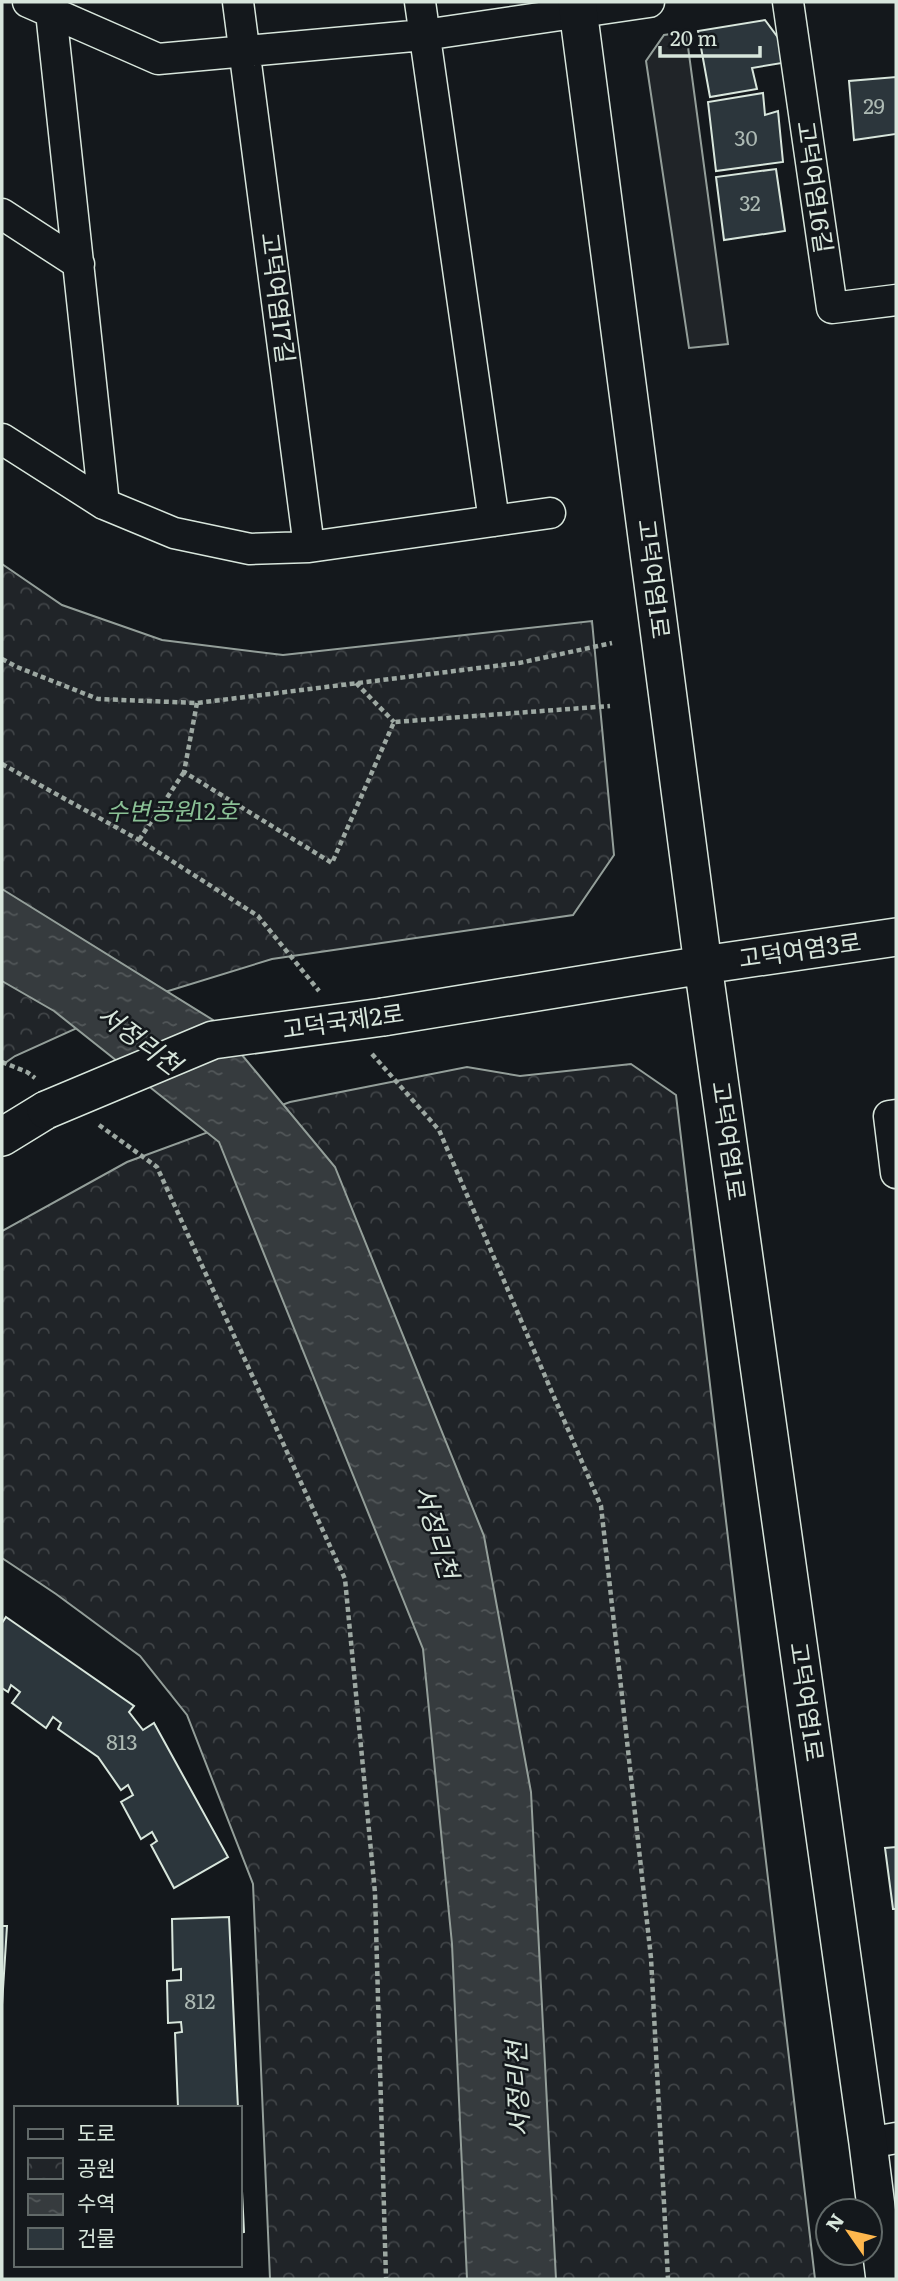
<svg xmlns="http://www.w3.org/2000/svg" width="898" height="2281" font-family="Literata,'Noto Sans KR',serif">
<defs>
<pattern id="park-crowns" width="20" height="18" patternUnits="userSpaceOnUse" patternTransform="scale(1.75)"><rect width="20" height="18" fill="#202428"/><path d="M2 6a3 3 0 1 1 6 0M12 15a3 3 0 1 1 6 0" fill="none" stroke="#404447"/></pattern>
<pattern id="water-ripples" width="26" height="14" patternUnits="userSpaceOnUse" patternTransform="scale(1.75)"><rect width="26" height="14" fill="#363b3e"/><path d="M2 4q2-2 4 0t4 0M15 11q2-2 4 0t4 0" fill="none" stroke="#525759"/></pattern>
</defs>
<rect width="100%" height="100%" fill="#14181c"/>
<path fill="#202428" stroke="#939e99" stroke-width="2" d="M686,32L728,344L689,348L646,61L664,35Z"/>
<path fill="url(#park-crowns)" stroke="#939e99" stroke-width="2" d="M2,564L62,605L162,640L283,655L592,621L614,855L573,915L272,959L139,1000L15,1056L2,1065Z
M631,1064L676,1095L815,2279H270L253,1884L187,1715L140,1656L56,1594L2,1558V1231L127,1162L290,1102L467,1067L520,1076Z"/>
<path fill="url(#water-ripples)" stroke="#939e99" stroke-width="2" d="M2,889L213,1020L335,1167L484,1536L531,1792L556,2279H467L452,1944L423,1649L219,1142L54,1011L2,981Z"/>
<path fill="#2c363c" stroke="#d8e6dc" stroke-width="2" d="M765,20L779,39L782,63L752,68L757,89L710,97L698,31Z
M896,77V134L854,140L849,81Z
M763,93L765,115L778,111L783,162L716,171L708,102Z
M776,169L785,231L724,240L716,177Z
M6,1617L134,1706L129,1712L143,1730L154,1723L228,1857L174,1888L151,1845L157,1841L152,1832L141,1839L121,1802L133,1795L128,1785L121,1790L98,1757L58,1729L61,1723L53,1717L46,1728L12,1703L20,1692L11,1685L8,1692L2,1688V1623Z
M896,1847V1909H893L885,1848Z
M229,1917L238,2108H178L175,2033L182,2032L181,2022L168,2023L167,1981L181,1980V1969L173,1970L172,1919Z
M2,1926H7L2,2005Z
M240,2150L244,2232L240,2233Z"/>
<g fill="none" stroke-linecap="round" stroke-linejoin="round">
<g stroke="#d8e6dc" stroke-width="33">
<path id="minor" d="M28,2L158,59L424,35L649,2
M238,2L309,547
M420,2L494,521
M788,2L832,308L896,300
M51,12L104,504
M2,214L79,264
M2,439L104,504L174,533L250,549L309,547L550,513
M896,1115L889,1116L896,1173
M868,2143L896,2138"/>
</g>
<g stroke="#d8e6dc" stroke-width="40">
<path id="tertiary" d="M577,2L703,965L868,2143L885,2279
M383,1017L703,965L896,937
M2,1137L46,1110"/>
</g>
<path stroke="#9da8a2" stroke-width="4.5" stroke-dasharray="5 3.5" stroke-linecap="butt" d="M2,659L17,667L98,699L197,703L519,663L612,643
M356,683L394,722
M197,703L184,772L332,863L394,722L610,706
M2,764L139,840L258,916L319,991
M139,840L184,772
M372,1054L439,1130L601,1506L651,1958L668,2279
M2,1062L27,1072L35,1078
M99,1125L157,1167L345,1579L375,1893L386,2279"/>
<use href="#minor" stroke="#14181c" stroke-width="30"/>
<use href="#tertiary" stroke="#14181c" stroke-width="37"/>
<g stroke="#d8e6dc" stroke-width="40" stroke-linecap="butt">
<path id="tertiary-bridge" d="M46,1110L213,1040L383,1017"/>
</g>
<use href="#tertiary-bridge" stroke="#14181c" stroke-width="37"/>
</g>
<g text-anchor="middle" stroke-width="5" stroke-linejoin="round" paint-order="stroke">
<g font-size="21" fill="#adbab4">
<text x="874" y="114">29</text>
<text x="746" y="146">30</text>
<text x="750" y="211">32</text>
<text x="122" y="1750">813</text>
<text x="200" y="2009">812</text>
</g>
<g font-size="24" fill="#d8e6dc" stroke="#14181c">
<text transform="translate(814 187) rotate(82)" y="8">고덕여염16길</text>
<text transform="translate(277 298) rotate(83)" y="8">고덕여염17길</text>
<text transform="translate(653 579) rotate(83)" y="8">고덕여염1로</text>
<text transform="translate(800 951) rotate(-8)" y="8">고덕여염3로</text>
<text transform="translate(343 1022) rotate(-8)" y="8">고덕국제2로</text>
<text transform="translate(728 1141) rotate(82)" y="8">고덕여염1로</text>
<text transform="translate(806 1702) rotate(82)" y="8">고덕여염1로</text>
</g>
<g font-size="24" font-style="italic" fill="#8ac095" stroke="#14181c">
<text x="172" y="820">수변공원12호</text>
</g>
<g font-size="26" font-style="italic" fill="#d8e6dc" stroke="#14181c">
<text transform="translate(139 1040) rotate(37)" y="9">서정리천</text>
<text transform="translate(436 1532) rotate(74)" y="9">서정리천</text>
<text transform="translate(518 2089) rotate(-92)" y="9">서정리천</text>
</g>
</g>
<rect width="898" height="2281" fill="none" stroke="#d8e6dc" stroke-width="7"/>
<rect x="14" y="2106" width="228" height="161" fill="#14181c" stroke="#626a69" stroke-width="2"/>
<rect x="28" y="2129" width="35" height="10" fill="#14181c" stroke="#626a69" stroke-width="2"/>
<text x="77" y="2141" font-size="21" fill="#d8e6dc">도로</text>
<rect x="28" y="2158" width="35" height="21" fill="url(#park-crowns)" stroke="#626a69" stroke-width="2"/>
<text x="77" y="2176" font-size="21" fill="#d8e6dc">공원</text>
<rect x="28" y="2194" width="35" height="21" fill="url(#water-ripples)" stroke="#626a69" stroke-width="2"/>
<text x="77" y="2211" font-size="21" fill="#d8e6dc">수역</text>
<rect x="28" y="2228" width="35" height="21" fill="#2c363c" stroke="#626a69" stroke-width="2"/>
<text x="77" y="2246" font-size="21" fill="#d8e6dc">건물</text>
<g transform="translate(849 2232) rotate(304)"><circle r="33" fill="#14181c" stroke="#626a69" stroke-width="2"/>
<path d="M0-5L12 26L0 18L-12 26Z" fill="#ffb74d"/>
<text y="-10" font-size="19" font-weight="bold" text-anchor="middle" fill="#d8e6dc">N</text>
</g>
<path d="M660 46v10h100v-10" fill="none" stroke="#d8e6dc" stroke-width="3.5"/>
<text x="670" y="46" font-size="21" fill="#d8e6dc" stroke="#14181c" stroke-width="5" paint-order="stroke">20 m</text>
</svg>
